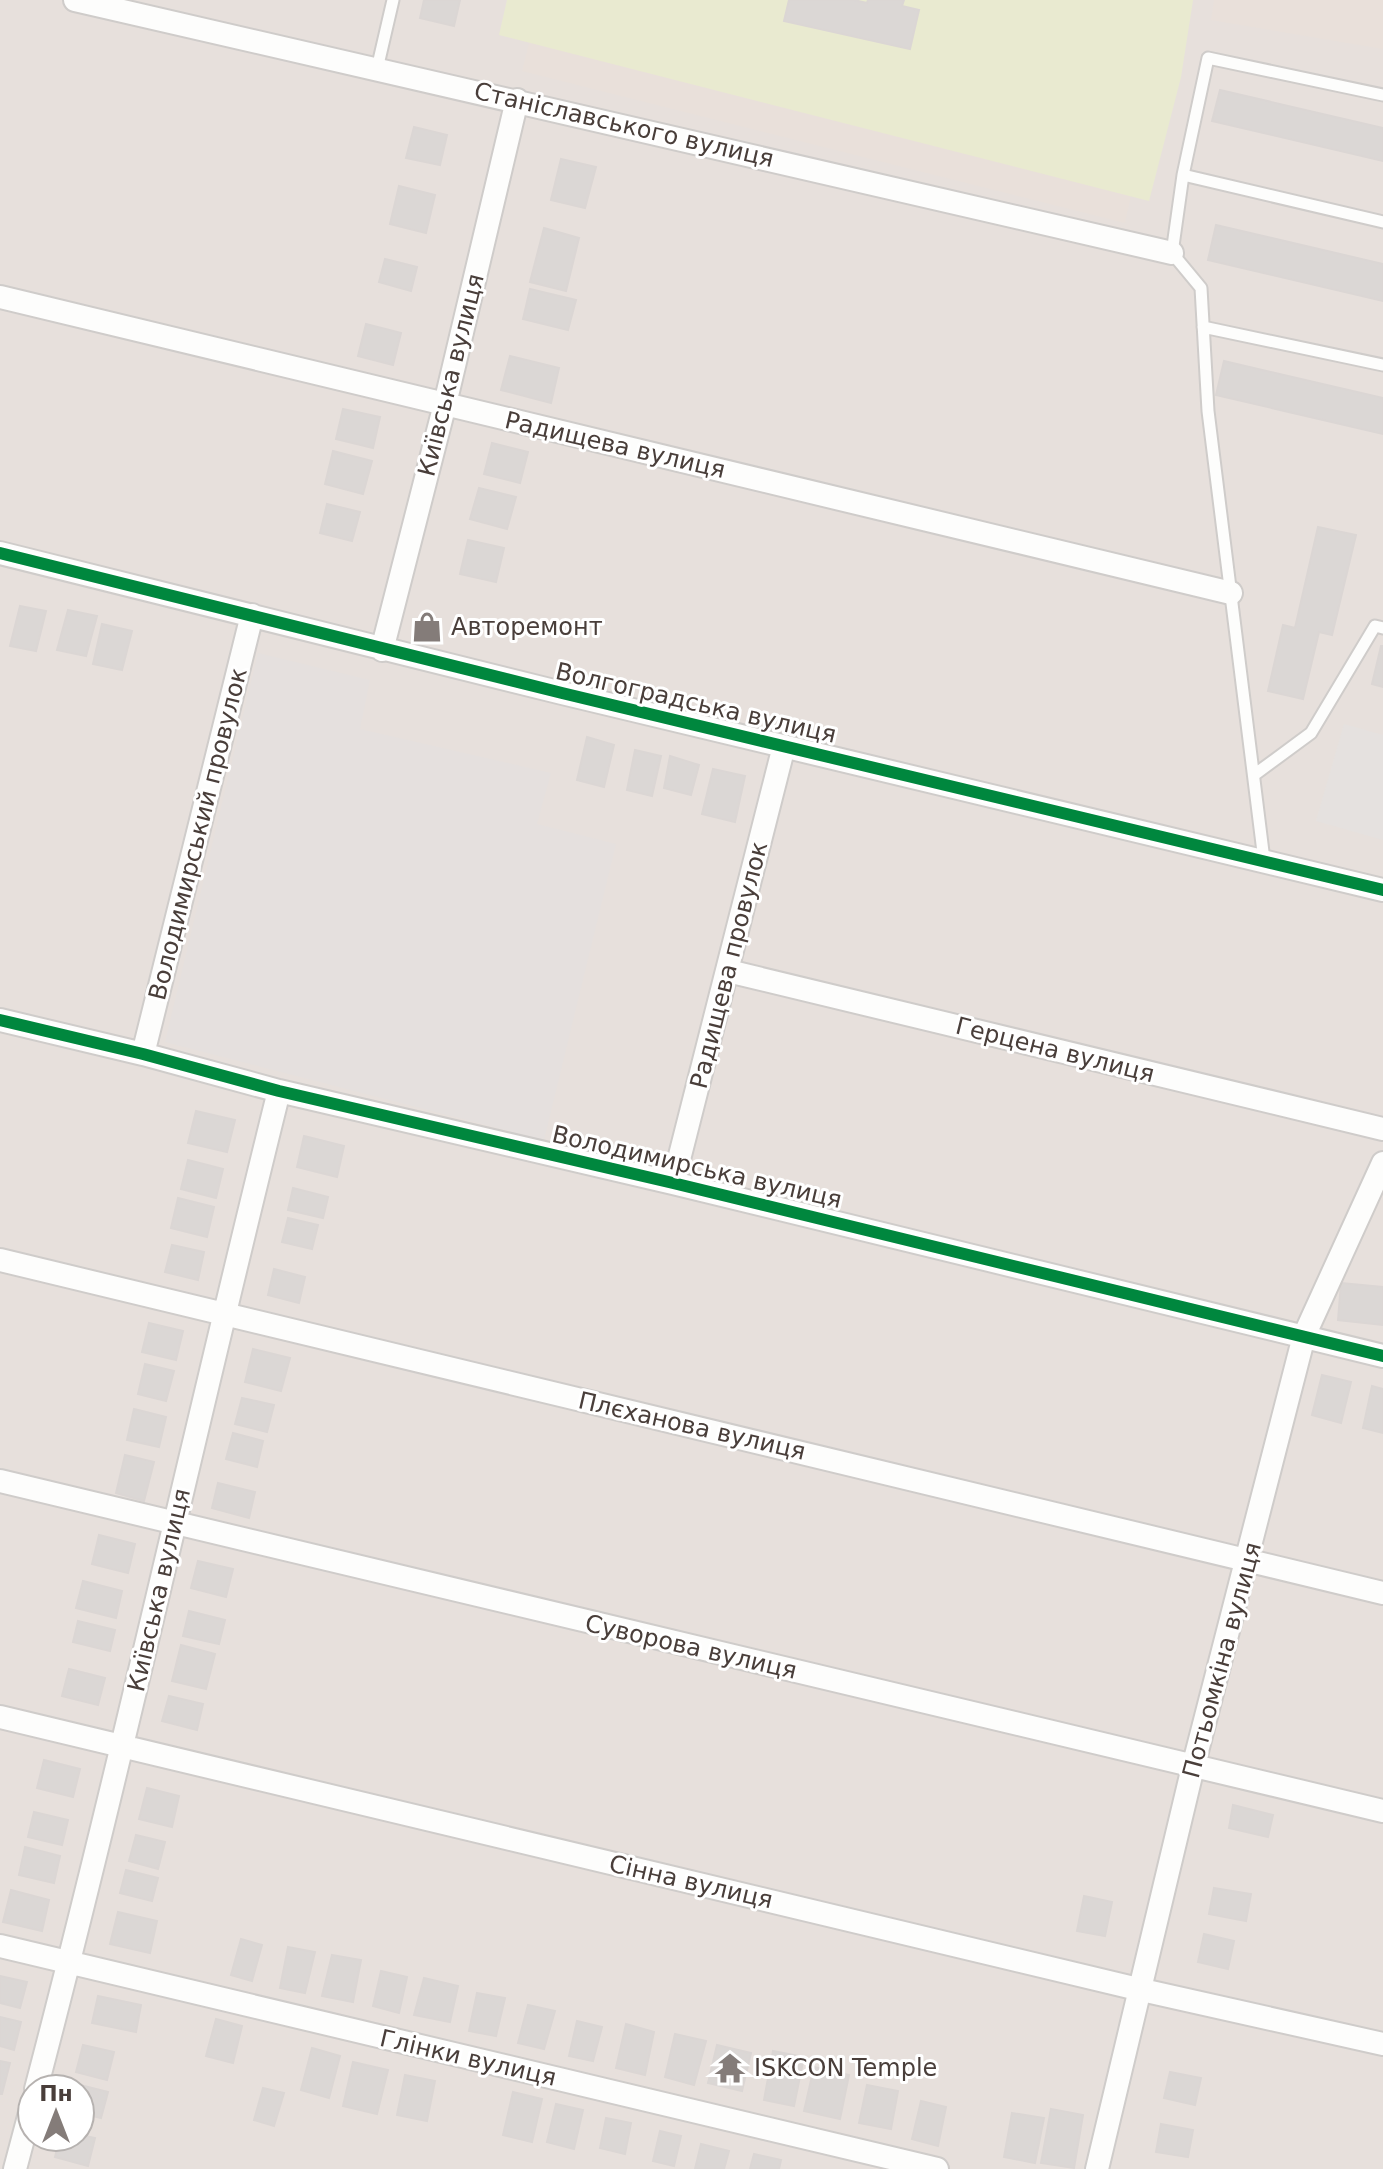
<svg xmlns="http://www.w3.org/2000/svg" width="1383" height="2169" font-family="'DejaVu Sans',sans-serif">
<rect width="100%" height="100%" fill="#f3f0ee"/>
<path fill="#e7e0dc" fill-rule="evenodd" d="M0,0H1383V2169H0ZM32,2089H80V2137H32Z"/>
<path fill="#e5e0de" d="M258,653L370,680L360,729L551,773L537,824L616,844L544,1140L165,1042Z"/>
<path fill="#e9e0da" d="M540,0H1173L1125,223L522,71Z
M1214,0H1383V49L1211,20Z"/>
<path fill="#e9ead0" d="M507,0H1193L1181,77L1149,201L499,35Z"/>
<path fill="#e5e1df" d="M1344,724L1383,735V840L1316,821Z"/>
<path fill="#dbd7d5" stroke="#dbd6d4" stroke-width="2" d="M424,0H460L454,26L420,18Z
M789,0H854L867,3L868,0H904L902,6L919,10L910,49L784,21Z
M789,0H854L867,3L868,0H904L902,6L919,10L910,49L784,21Z
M1220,90L1383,128V161L1212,121Z
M414,127L447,135L440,165L406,158Z
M561,159L596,167L585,208L551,200Z
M399,186L435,195L426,233L390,224Z
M1216,225L1383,264V301L1208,260Z
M544,228L579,238L566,291L530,282Z
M385,259L417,267L411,291L379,282Z
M530,289L576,300L568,330L523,319Z
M366,324L401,333L393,365L358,356Z
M510,356L559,368L551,403L501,390Z
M1224,361L1383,398V434L1216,395Z
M343,409L380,417L373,448L336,439Z
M492,443L528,452L520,483L484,474Z
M333,451L372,461L363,494L325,484Z
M479,488L516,497L507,529L470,519Z
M327,504L360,512L352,541L320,533Z
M1318,527L1356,535L1332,635L1319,632L1303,699L1268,691L1283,625L1295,628Z
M468,540L504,548L496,582L460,574Z
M20,606L46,611L36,651L10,646Z
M68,610L97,616L86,656L57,650Z
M102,624L132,631L122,670L93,664Z
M1381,646H1383V687L1372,684Z
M587,737L614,745L604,787L577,780Z
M635,750L661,756L652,796L627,790Z
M670,756L699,765L691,795L664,788Z
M713,769L745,776L735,822L702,814Z
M196,1111L235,1120L227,1152L188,1143Z
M304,1136L344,1146L337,1177L297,1167Z
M188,1160L223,1169L216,1198L181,1189Z
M293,1188L328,1197L323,1218L288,1210Z
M178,1198L214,1207L207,1237L171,1228Z
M288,1218L318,1225L312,1249L282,1242Z
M172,1245L204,1252L198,1280L165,1272Z
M274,1269L305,1277L299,1303L268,1295Z
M1341,1283L1383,1287V1325L1338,1320Z
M149,1323L183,1331L176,1360L142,1352Z
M253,1349L290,1358L281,1391L245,1382Z
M145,1364L174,1371L166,1401L138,1394Z
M1322,1375L1351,1382L1341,1423L1312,1415Z
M1372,1386L1383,1389V1433L1363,1428Z
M242,1398L274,1405L267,1432L235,1424Z
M134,1409L166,1417L159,1447L127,1440Z
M233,1433L263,1441L257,1467L226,1459Z
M125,1455L154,1462L144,1501L116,1493Z
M218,1483L255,1492L249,1518L212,1508Z
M99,1535L135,1544L128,1573L92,1564Z
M198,1561L233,1569L226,1597L191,1588Z
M83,1581L122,1591L116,1618L76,1608Z
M189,1611L225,1620L219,1644L183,1636Z
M78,1621L115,1630L110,1651L73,1642Z
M181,1645L215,1654L206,1689L172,1681Z
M69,1669L105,1678L98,1705L62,1696Z
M169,1696L203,1704L197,1730L162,1721Z
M44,1760L80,1769L73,1797L37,1788Z
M147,1788L179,1796L172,1827L139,1819Z
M1233,1805L1273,1815L1268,1837L1229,1828Z
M34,1812L68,1820L62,1845L28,1837Z
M136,1835L165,1842L158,1869L129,1861Z
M25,1847L60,1856L54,1883L19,1875Z
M126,1870L158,1878L152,1901L120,1893Z
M1214,1888L1251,1894L1246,1921L1209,1914Z
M11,1890L49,1900L42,1931L3,1922Z
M1084,1896L1112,1902L1105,1936L1077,1931Z
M118,1912L157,1921L150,1953L110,1944Z
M1204,1934L1234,1941L1228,1969L1198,1962Z
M241,1939L262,1945L252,1981L231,1975Z
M288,1947L315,1952L305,1993L280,1988Z
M332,1955L361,1960L353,2002L322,1996Z
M381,1971L407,1977L399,2013L373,2006Z
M0,1976L27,1982L20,2008L0,2003Z
M424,1978L458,1986L450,2022L414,2015Z
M477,1993L505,1998L496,2036L469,2031Z
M98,1996L141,2005L136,2032L92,2023Z
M528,2005L555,2011L544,2049L518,2043Z
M0,2017L21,2022L14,2050L0,2046Z
M216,2019L242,2026L233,2063L206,2056Z
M577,2021L602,2027L593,2061L569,2056Z
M626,2024L654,2032L645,2075L616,2068Z
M675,2034L706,2041L694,2085L665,2077Z
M83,2045L114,2052L107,2080L76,2072Z
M717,2045L751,2053L742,2091L708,2083Z
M312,2048L340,2056L329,2098L301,2090Z
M773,2051L804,2057L794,2106L764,2100Z
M0,2061L10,2063L2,2094H0Z
M353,2062L388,2070L377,2114L343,2106Z
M814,2067L849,2075L840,2119L804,2111Z
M1170,2072L1201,2078L1195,2105L1164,2098Z
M405,2075L435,2081L427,2121L397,2115Z
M72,2083L108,2092L101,2118L80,2113V2089H71Z
M867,2085L898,2091L891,2129L859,2123Z
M263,2088L284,2093L274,2126L254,2120Z
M513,2092L542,2099L532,2142L503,2135Z
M921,2101L946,2107L938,2146L912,2139Z
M556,2104L583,2110L574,2149L547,2142Z
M1051,2109L1083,2115L1074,2168L1041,2163Z
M1012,2113L1044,2118L1035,2163L1004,2157Z
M606,2118L631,2123L625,2154L600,2148Z
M1161,2124L1193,2130L1188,2157L1156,2152Z
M660,2131L681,2136L674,2166L653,2161Z
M80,2135L95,2138L88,2166L55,2157L60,2137H80Z
M701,2144L729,2151L724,2169H695Z
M754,2154L781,2160L779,2169H750Z"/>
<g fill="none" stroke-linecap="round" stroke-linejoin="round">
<g stroke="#cfccca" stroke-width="15">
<path id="lane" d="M377,69L393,0
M1183,175L1383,222
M1203,327L1383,365
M1254,775L1311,733L1375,626L1383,628
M1264,860L1208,411L1201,288L1172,253L1183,175L1208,58L1383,95"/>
</g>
<g stroke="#cfccca" stroke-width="26">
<path id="street" d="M75,0L1172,253
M0,297L1231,593
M0,553L562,693L1383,890
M382,650L445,404L517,100
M728,971L1383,1129
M0,1020L143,1054L279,1091L673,1183L1383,1356
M143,1054L252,615
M673,1183L784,746
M0,1260L1383,1593
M0,1481L1383,1811
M0,1717L1142,1990L1383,2044
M0,1946L937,2169
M36,2089C123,1758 196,1423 279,1091
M15,2169L32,2105
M1097,2169L1193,1767L1304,1336L1383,1163"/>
</g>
<use href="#lane" stroke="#fdfdfc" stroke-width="11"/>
<use href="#street" stroke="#fdfdfc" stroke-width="22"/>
<g stroke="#fff" stroke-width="17">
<path id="cycleway" d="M0,553L562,693L1383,890
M0,1020L143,1054L279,1091L673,1183L1383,1356"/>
</g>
<use href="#cycleway" stroke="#00873e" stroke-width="12"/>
</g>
<defs>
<g id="shop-bare" transform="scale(2.4)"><path d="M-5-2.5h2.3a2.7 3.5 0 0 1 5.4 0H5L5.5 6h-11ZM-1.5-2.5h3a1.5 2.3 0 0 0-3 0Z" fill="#847c79" stroke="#fff" stroke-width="2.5" paint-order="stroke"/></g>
<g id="temple-bare" transform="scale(2.4)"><path d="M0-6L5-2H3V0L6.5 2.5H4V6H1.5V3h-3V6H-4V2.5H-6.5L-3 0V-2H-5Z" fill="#847c79" stroke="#fff" stroke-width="2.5" paint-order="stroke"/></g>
</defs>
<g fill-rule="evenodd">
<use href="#shop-bare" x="427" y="627"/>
<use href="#temple-bare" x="730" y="2068"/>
</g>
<g text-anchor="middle" stroke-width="6" stroke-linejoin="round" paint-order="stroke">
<g font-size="24" fill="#493e3a" stroke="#fff">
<text transform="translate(624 125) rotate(13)" y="8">Станіславського вулиця</text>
<text transform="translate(451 375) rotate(-76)" y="8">Київська вулиця</text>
<text transform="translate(615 445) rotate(13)" y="8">Радищева вулиця</text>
<text transform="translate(696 703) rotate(13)" y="8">Волгоградська вулиця</text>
<text transform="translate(198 834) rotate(-76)" y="8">Володимирський провулок</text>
<text transform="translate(729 965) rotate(-76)" y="8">Радищева провулок</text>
<text transform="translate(1055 1050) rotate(14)" y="8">Герцена вулиця</text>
<text transform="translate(697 1167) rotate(13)" y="8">Володимирська вулиця</text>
<text transform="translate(692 1426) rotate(13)" y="8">Плєханова вулиця</text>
<text transform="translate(159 1590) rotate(-77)" y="8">Київська вулиця</text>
<text transform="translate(691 1647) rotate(13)" y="8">Суворова вулиця</text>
<text transform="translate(1222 1660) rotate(-75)" y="8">Потьомкіна вулиця</text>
<text transform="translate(691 1882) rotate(13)" y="8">Сінна вулиця</text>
<text transform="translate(468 2058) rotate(13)" y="8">Глінки вулиця</text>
</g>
<g font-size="24" fill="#493e3a" stroke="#fff" text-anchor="start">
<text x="451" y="635">Авторемонт</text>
<text x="754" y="2076">ISKCON Temple</text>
</g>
</g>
<g transform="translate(56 2113)"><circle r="38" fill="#ffffff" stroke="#b6b2b0" stroke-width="2"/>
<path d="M0-6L14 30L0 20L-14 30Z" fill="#847c79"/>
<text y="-12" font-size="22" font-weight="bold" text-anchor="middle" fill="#493e3a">Пн</text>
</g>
</svg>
